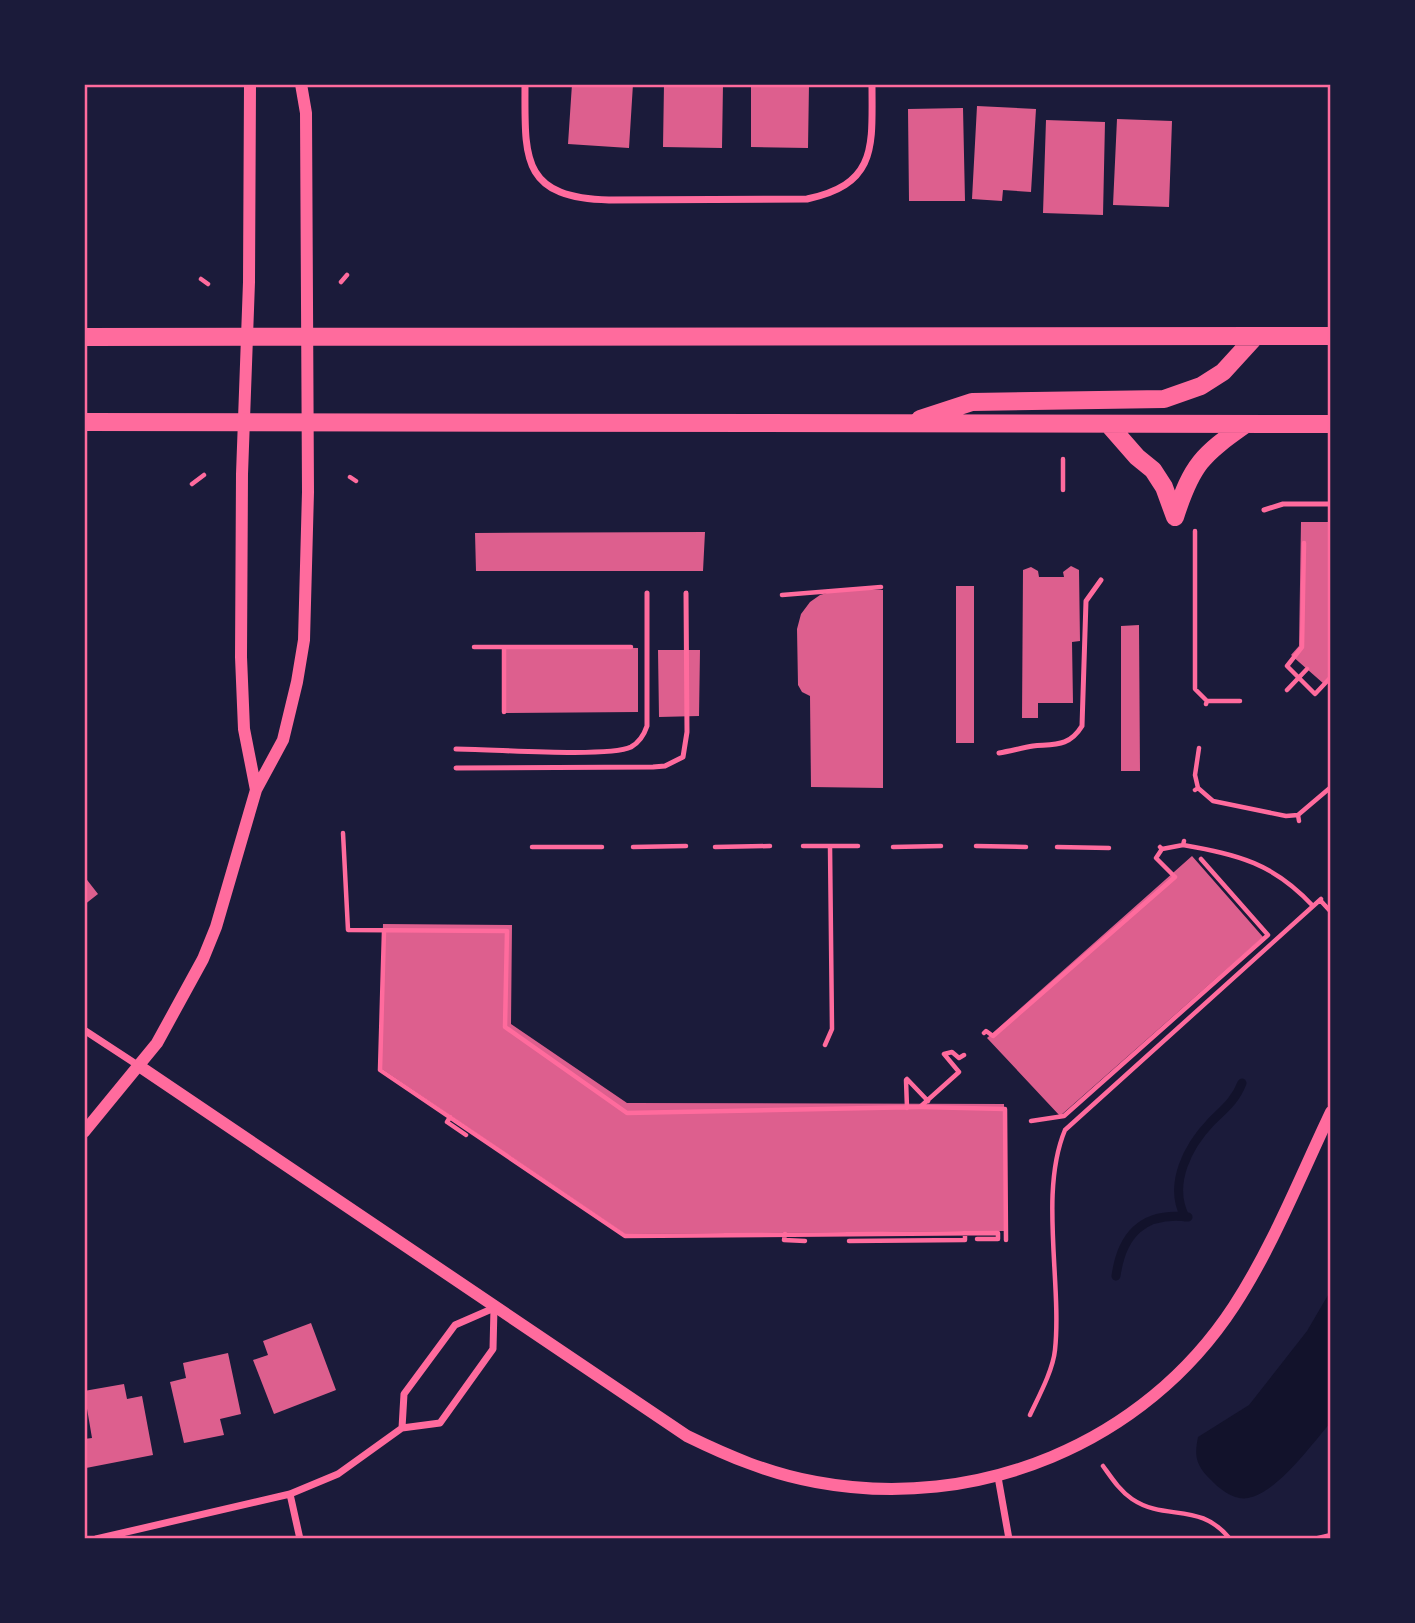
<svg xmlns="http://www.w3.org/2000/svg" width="1415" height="1623" font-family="'Nunito Sans',sans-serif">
<rect width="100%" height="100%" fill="#1b1b3a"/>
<path fill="#12122b" d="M1331,1290V1422C1312,1444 1277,1493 1248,1498C1235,1501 1219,1489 1211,1480C1196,1465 1194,1457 1198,1437L1249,1405L1307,1331Z"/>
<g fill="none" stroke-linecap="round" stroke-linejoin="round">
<path stroke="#12122b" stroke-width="9" d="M1185,1217C1168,1184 1188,1146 1211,1122C1224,1109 1235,1101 1242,1083
M1116,1276C1122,1233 1144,1212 1188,1217"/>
</g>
<path fill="#dd5f8e" d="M572,84H633L629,148L568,144Z
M664,84H723L722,148L663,147Z
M751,84H809L808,148L751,147Z
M977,106L1036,109L1031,192L1003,190L1002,201L972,199Z
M963,108L965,201H909L908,109Z
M1117,119L1172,121L1169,207L1113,205Z
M1046,120L1105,122L1103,215L1043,213Z
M1301,522H1331V677L1324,684L1291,655L1299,646Z
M705,532L703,571H476L475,533Z
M1071,566L1079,570L1080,641L1072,642L1073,703H1038V718H1022L1023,570L1031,567L1038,571L1039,577H1064L1063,572Z
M956,586H974V743H956Z
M840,589L883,590V788L811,787L810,696L802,692L798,685L797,629L801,614L810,602L820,595Z
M1139,625L1140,771H1121V626Z
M502,646L638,648V712L502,713Z
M658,650H700L699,716L659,717Z
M1192,856L1263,937L1060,1116L987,1038Z
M84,876L98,894L84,905Z
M383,924L512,925L511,1024L627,1103L1004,1104V1231L625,1234L379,1067Z
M311,1323L336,1390L274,1414L253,1360L268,1355L263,1341Z
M228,1353L241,1414L220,1419L224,1435L184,1443L170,1382L186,1378L183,1363Z
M124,1384L127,1399L142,1396L153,1455L86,1468L84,1439L92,1438L84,1391Z"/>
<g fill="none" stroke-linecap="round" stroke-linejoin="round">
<path stroke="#ff6b9d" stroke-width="4.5" d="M201,279L208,284
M341,282L347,275
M1063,459V490
M350,477L356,481
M192,484L204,475
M1195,531V689L1207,701L1206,704
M1304,543L1302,647L1287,666L1315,694L1331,677
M782,595L881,587
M474,647H631
M504,648V712
M1287,690L1307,669
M1207,701H1240
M1198,788L1213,801L1286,816L1298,815L1299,821
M1195,790L1198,788L1195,775L1199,748
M1298,815L1331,787
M343,833L348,930L507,931L505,1027L627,1113L920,1107L959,1072L944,1054L952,1052L959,1058L964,1055
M1183,845C1239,855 1273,863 1313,906
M803,846H858
M976,846L1026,847
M532,847H602
M633,847L686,846
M715,847L770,846
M893,847L941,846
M1057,847L1109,848
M1162,849L1183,845L1184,841
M1320,900L1331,912
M384,931L380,1070L625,1236L998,1233V1239
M984,1033L986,1031L993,1036L1175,877L1156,858L1162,849L1160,847
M825,1045L832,1029L830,846
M907,1079L928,1101
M906,1080L907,1108
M921,1107L1005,1109L1006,1240
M450,1117L447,1122L466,1135
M1031,1121L1064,1116L1268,935L1201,859
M785,1234L784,1240L805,1241
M977,1239H998
M849,1241L965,1240V1233
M1030,1415C1039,1396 1053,1370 1055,1350C1062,1283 1039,1192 1065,1130L1321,899
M1103,1466C1111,1477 1119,1490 1132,1499C1166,1522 1200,1501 1230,1539
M1314,1539L1331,1535"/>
<path stroke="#ff6b9d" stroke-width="5" d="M1264,510L1283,504H1331
M456,749C489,749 608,758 631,747C640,742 644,735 647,726V593
M999,753C1010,751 1022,748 1033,746C1055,744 1069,747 1082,726L1086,601L1101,580
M456,768L653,767L665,766L683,757L687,732L686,593"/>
<path stroke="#ff6b9d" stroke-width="7" d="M525,84C525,157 520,198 609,200L807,199C878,184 872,146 872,84
M84,1030L139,1066
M998,1477L1009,1539
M290,1494L300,1539
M96,1539L290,1494L338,1474L402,1428L440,1423L493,1349L494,1308L455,1325L404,1394L402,1428"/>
<path stroke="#ff6b9d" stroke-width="12" d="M250,84L249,282L242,474L241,657L244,729L256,790
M139,1066L687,1436C728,1456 770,1474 816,1482C977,1512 1144,1444 1234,1306C1273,1246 1300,1177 1331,1112
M84,1132L157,1043L203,959L216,927L256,790L283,740L297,682L304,640L308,492L306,113L301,84"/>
<path stroke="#ff6b9d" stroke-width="18" d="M84,337L1331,336
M920,419L972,402L1164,399L1201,386L1223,372L1255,337
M84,422L1331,424
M1109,425L1137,457L1153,470L1164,487L1175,517
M1175,517C1192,464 1202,455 1246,424"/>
</g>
<rect width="1415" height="1623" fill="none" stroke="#1b1b3a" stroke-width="172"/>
<rect x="86" y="86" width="1243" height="1451" fill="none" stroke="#ff6b9d" stroke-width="2.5"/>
</svg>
